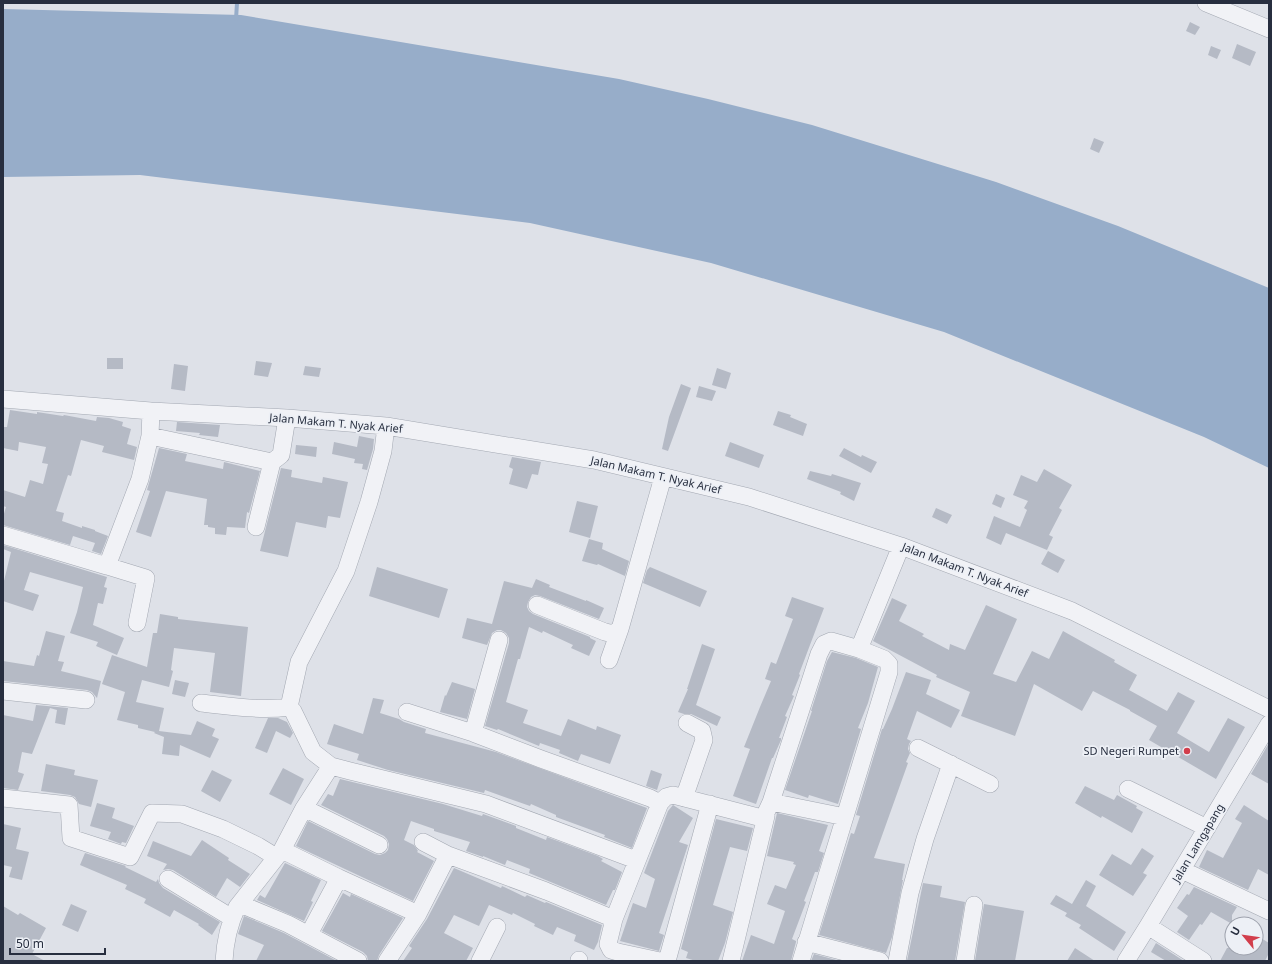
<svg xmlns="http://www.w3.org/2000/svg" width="1272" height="964" font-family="'Noto Sans',sans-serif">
<rect width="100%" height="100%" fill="#dee1e8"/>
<path fill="#97adc9" d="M3,9L241,15L619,79L708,99L812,125L996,182L1118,226L1269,288V468L1204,437L944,332L711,263L530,223L140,175L3,177Z"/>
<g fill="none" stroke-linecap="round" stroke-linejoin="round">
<path stroke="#97adc9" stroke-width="4" d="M236,19L237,3"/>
</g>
<path fill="#b5bac5" d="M1190,22L1200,27L1195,35L1186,31Z
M1237,44L1256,52L1250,66L1232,58Z
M1211,46L1221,50L1217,59L1208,55Z
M1094,138L1104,142L1099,153L1090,149Z
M107,358H123V369H107Z
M256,361L272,363L268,377L254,375Z
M174,364L188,366L185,391L171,389Z
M305,366L321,368L319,377L303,375Z
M717,368L731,373L726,389L712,385Z
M681,384L691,388L668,451L662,449L669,417Z
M699,386L716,391L712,401L696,397Z
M10,410L37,414V412L63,416L64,415L96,421L97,417L109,418L123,422L122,426L131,429L127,444L137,447L134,460L102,452L104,446L81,440L71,476L68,475L56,511L64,513L62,521L82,528V526L95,530V531L108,536L101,554L92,551L95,543L73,536L70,545L3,525V517L6,507L3,506V490L25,497L30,480L43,484L48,464L42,463L46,447L19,442L18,451L3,448L4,427H7Z
M778,411L791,415L790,417L807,424L803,436L773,425Z
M177,422L220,425L218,437L199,435L200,433L176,431Z
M359,436L374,439L373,449L367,470L362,469L363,464L354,463L355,459L332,454L334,442L357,447Z
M730,442L764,455L759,468L725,456Z
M296,445L317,447L316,457L295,454Z
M159,448L187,454L185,461L223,469L224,462L260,471L249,513L247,512L245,528L227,527L226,535L215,534V528L208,527V525H204L207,499L166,491L151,537L136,532L150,491L147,490Z
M844,448L861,457L862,455L877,462L871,473L839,456Z
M512,457L541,462L538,475L532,474L527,489L509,484L513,469L509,467Z
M281,468L292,470L291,477L322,483L323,477L348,482L340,518L328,516L326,528L296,522L288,557L260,551Z
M1044,469L1072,485L1059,508L1062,510L1049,535L1053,537L1047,550L1006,533L1001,545L986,538L994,516L1020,527L1027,510L1024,508L1028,501L1013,495L1021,475L1037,482Z
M810,471L831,476L832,474L861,483L854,501L840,494L841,492L807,479Z
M996,494L1005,498L1001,508L992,504Z
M577,501L598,506L590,538L569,532Z
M936,508L952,515L947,524L932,517Z
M589,539L603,543L602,549L629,561L625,576L598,564L597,565L582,561Z
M3,545L107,577L104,587L107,588L103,604L98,603L93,625L124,638L117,655L96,646L98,642L70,633L77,612L83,587L30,572L24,590L39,595L33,611L3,601V585L11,552L3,549Z
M1048,551L1065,560L1058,573L1041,564Z
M377,567L448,589L439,618L369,596Z
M650,567L707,591L700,607L643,583L647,570Z
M536,579L550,585L549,587L586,601V600L604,608L599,619L540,596L535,595L531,597L528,602L527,607L529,611L533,614L590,637V638L596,641L589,656L571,648L573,645L543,631L542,633L529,627L520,659H518L506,702L528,710L523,723L561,736L568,719L596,730L597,726L621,735L610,764L581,754L578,761L559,753L560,750L540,743L539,746L498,729L497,730L485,726L509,643V638L506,633L501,630H497L492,633L487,645L462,638L467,618L492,624L504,581L532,588Z
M792,597L824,608L799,674L800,675L792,695L794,696L785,716L787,717L779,738H781V740L773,758H772L756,804L733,796L750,749L744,747L760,707L771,681L765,679L771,662L776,664L793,619L785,616Z
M892,598L907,605L899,621L924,634L922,636L949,650L950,644L965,650L986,605L1017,619L993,674L1016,682L1032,651L1049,659L1063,631L1115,660L1114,662L1137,675L1129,690L1167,711L1178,692L1195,701L1177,733L1209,752L1228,718L1245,727L1216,779L1149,740L1157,726L1130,711V710L1093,691L1082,711L1034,684L1015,736L961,716L970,692L936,677L937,675L873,641Z
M160,614L178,617V619L248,627L241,696L210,692L215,653L174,648L171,670L173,671L169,687L142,680L136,702L164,708L159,731L191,735L197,721L215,729L212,736L219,739L210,758L180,745L179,756L162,754L164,737L154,733L155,732L138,728V725L117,720L125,692L102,684L112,655L147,667L153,633H157Z
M46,631L65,636L58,661L64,662L61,671L101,681L97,698L92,692L87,690L3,681V661L34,666L37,655L39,656Z
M702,644L715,649L696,705L721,717L717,726L691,714H684L678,712L688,689H687Z
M832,652L856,658L878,667L868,703L858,728L861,729L838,804L809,795L808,798L785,790L812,711H811L827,661Z
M906,672L931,680L926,694L960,710L951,728L917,711L907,739L911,741L909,744L908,749L910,753L906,762L908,763L874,858L905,864L902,880H903L892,937L886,953L819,935L851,833L854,834L860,816L856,815L882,729H883L892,709Z
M175,680L189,683L185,697L172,694Z
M452,682L475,689L467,719L440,712L445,695L446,696Z
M373,698L384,700L380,713L399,719L404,722L426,729L425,733L496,752L647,808L632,848L604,837L605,835L556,817V815L531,804L530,806L485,790L484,793L388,770L357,760L359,754L327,744L334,724L363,734Z
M36,705L68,708L65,725L55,723L57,710L50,708L32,754L22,752L18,772L24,774L18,790L3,788V715L33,721Z
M268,718H278L287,722L293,733L290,738L276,731L267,753L255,748Z
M1269,743V784L1251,774Z
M46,764L75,770L74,775L98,780L91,807L79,804L75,797L70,795L41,791Z
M283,768L304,779L291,805L269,794Z
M212,770L232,780L220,802L201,791Z
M651,770L662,774L657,790L646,786Z
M340,779L443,804L482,816L483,814L516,826V828L546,840L547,837L598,856L603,859L601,861L622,872L615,890H613L606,905L529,873L530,869L507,860L505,865L483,856V857L466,851L470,842L434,831V829L411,821L404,840L414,845L418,851L417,852L434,861L413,901L296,846L308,821L375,854L380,855L385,853L388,850L389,844L387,839L384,836L321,805L328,794L333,796Z
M1085,786L1114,800L1117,795L1137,806L1136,808L1143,812L1132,833L1102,816L1101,818L1075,803Z
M97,803L115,808L112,818L134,826L126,843L122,842L121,844L108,839L111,832L90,826Z
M673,805L693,818L679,842L688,845L659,933L664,935L659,951L620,941L633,903L646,908L655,879L644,873L668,811Z
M1244,805L1269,821V875L1258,869L1248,890L1199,867L1207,850L1223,858L1242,823L1235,819Z
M777,813L828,825L819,851L824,853L818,872H815L804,901L806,902L792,939L796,941V942L791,961H742L751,935L774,944L785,911L767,904L775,885L786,889L796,865L793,864L794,862L767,856Z
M716,819L753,828L747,851L730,847L713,905L733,912L725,943L718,961H696L686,958L688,952L681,949Z
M3,824L21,828L16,849L29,852L22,880L9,877L12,867L3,865Z
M202,840L229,858L228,860L250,874L240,887L227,878L216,897L173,870L168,869L163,870L167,864L147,856L153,841L191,856Z
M1142,848L1154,856L1143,873L1147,875L1133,896L1099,875L1112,854L1131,865Z
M85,853L126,866L125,867L156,882L158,879L159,883L163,888L220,922L212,935L198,925L199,924L174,910L170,917L159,911L144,903L146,899L125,889L127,885L80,865Z
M285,863L321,880L311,901L313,902L304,921L257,900L260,895L265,898Z
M454,868L501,888L502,886L525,897L527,895L529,896L545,903L546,902L602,925L598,942L594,950L574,941L576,935L557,927L553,935L534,926L535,924L513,913L512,915L489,905L479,926L454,915L444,933L473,948L466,961H403L412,948L409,946L427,919Z
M1086,880L1096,886L1086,906L1126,932L1114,951L1079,928L1081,925L1065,916L1067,913L1050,904L1056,895L1072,904Z
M923,883L942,886L940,897L965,902L955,961H907Z
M1194,887L1237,907L1232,915V924L1211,912L1202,925L1200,924L1189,940L1177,932L1188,916L1177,908L1187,894L1189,895Z
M343,893L350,897L351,894L403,918L379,955L377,961H368L367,956L363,952L322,931Z
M71,904L87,911L78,932L62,925Z
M984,904L1024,911L1015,961H975Z
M3,906L18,915L20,913L46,928L32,954L45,961H3Z
M244,916L284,933L337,961H256L264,945L238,934Z
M1256,935L1269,943V953L1265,961H1220L1227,948H1256Z
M1156,943L1184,961H1166L1151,952Z
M1075,948L1095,961H1067Z
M814,954L840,961H811Z"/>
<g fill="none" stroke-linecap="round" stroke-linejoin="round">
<g stroke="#a3a8b2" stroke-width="18">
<path id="minor" d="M1206,3L1269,29
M3,399L151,411L287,418L386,426L594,460L749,497L901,546L1072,611L1269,709
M386,426L383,451L369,502L346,571L299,662L289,707L293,711L313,752L331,766L350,771L486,804L636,860
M150,436L272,462
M256,527L272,462L281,455L287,418
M3,535L107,566L140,479L150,436L151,411
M107,566L146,578L137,623
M537,605L605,632C612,634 615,633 620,629L663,477
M609,660L620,629
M3,691L86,700
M201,703C230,706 260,711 289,707
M407,712L473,733L541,759L650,798L660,803L614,919L608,944L611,950L618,952L660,961
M473,733L499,640
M918,748L990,784
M1128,789L1207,828
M3,798L69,805L71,838L130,857L152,813L182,814L223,829L258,846L276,857
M684,798L704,740L702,731L687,723
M771,802L845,817
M660,803L666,797L673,795L758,817H764L771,802L819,654L824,644L831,641L859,649
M304,808L379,845
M423,842L448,855
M282,850L339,878L418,914
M1182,870L1269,911
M168,879L232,918
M240,904L288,924L358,961
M1148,926L1203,961
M309,934L339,878
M806,942L880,961
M224,961C225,943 229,924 237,907L282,850L304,808L331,766
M387,961L418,914L448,855L546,891L614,919
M480,961L497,927
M579,961V960
M667,961L710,804
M731,961L766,816
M801,961L889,672V664L884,659L859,649L901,546
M897,961L910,893L925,839L951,764
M965,961L974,905
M1126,961L1148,926L1269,724"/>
</g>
<use href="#minor" stroke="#f1f2f6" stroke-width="17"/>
</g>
<circle fill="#d23e4c" stroke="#edf0f6" stroke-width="1.5" cx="1187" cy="751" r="4"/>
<g text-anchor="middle" stroke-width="3.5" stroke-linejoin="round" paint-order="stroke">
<g font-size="11" fill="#272e3f" stroke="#edf0f6">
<text transform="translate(336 423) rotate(5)" y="4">Jalan Makam T. Nyak Arief</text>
<text transform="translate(656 475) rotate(13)" y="4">Jalan Makam T. Nyak Arief</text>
<text transform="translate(965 570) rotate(21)" y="4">Jalan Makam T. Nyak Arief</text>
<text transform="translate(1198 843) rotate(-59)" y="4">Jalan Lamgapang</text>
</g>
<g font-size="11" fill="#272e3f" stroke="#edf0f6" text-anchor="end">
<text x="1179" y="755">SD Negeri Rumpet</text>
</g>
</g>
<rect width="1272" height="964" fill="none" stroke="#272e3f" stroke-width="8"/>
<g transform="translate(1244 936) rotate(299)"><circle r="19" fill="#edf0f6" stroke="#9ea2ad"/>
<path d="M0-3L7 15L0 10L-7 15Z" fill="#d23e4c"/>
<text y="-6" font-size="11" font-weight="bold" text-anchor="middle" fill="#272e3f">U</text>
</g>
<path d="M10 948v6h95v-6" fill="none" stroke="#272e3f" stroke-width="2"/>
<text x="16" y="948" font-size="12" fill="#272e3f" stroke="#edf0f6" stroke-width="3" paint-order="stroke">50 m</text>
</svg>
